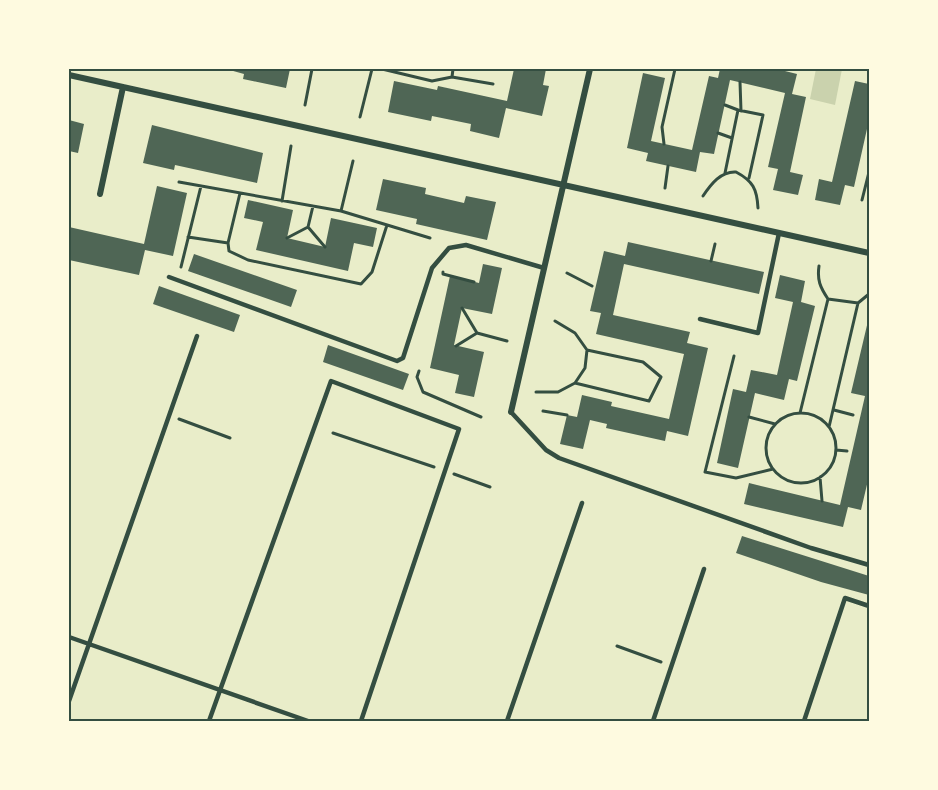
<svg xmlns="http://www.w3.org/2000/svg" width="938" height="790" font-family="Figtree,sans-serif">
<rect width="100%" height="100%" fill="#e9edc9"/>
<path fill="#cad2ad" d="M816,69H842L835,105L810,99Z"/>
<path fill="#4f6655" d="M226,69H290L286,88L243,79L244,74Z
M514,69H546L543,85L549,86L542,116L506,108L499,138L470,131L471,124L432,116L431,121L388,112L394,81L437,90L438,86L507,101Z
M720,69H777L797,74L792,94L806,97L790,172L803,175L798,195L773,190L778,169L768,167L785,93L730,80L714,154L700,152L696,172L646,161L648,153L627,148L643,73L665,78L651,141L692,150L709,76L718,78Z
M855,81L869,84V120L854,187L845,185L840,205L815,200L819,179L832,182Z
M69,120L84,124L78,153L69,151Z
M152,125L263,153L257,183L175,165L174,170L143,163Z
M383,179L426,188L425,194L464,203L466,196L496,202L487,240L416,224L417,219L376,210Z
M157,186L187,193L173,256L145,250L139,275L69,260V227L144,244Z
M248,200L293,210L287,238L325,247L331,218L377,228L373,247L354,243L348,271L256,250L263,222L244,218Z
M628,242L764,272L759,294L624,264L613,315L690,332L687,343L708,348L688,436L667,431L665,441L606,428L607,424L590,420L583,449L560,444L567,415L577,417L582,395L612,402L611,406L669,419L684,354L596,334L601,313L590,311L604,251L625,256Z
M194,254L297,290L291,307L188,271Z
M483,264L502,268L492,314L462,308L454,345L484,352L474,397L455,393L459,375L430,368L450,276L479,283Z
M780,275L805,281L801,302L815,306L797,381L789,379L784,400L755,393L738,468L717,463L733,389L746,392L751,370L777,375L793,302L775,298Z
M159,286L240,315L234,332L153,304Z
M868,321L869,476L861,510L848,507L843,527L744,504L749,483L840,505L865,396L851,393Z
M328,345L409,374L403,390L323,362Z
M742,536L869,576V595L821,582L736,553Z"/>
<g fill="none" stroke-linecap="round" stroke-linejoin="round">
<path stroke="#344e41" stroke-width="3" d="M382,69L432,81L452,77L493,84
M867,69L869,70
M452,77L453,69
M740,82L741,111
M305,105L312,69
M725,105L738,110
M360,117L372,69
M718,133L732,138
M664,144L662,127L675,69
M353,161L341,211L430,238
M725,173L738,110L763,115L749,178
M179,182L341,211
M665,188L668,166
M240,193L228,243L229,251L248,260L361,284L372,272L387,225
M703,196C711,184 721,171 736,172C753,181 757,189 758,208
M862,200L869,172
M282,201L291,146
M308,227L325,247
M188,237L228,243
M287,238L308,227L313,206
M711,261L715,244
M181,267L201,186
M443,272V274L474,282
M567,273L592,286
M828,299L858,303
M462,308L477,333
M456,346L477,333L507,341
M734,356L705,472L736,478L773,469
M419,371L417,377L423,392L481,417
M575,383L585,368L587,350
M536,392H558L575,383L649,401L661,377L643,362L587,350L575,333L555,321
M834,410L853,415
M543,411L567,415
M800,413L828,299C820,287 817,280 819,266
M766 448a35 35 0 1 1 70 0a35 35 0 1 1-70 0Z
M749,417L775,424
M179,419L230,438
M829,427L858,303L869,294
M333,433L434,467
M836,450L847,451
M454,474L490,487
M820,477L822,501
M617,646L661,662"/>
<path stroke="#344e41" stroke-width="4.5" d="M169,277L397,361L403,358L432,268L449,248L466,245L544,268
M700,319L758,333L779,233
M511,412L546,450L559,458L811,548L869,565
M69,637L308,721
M69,701L197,336
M209,721L331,381L459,429L361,721
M507,721L582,503
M653,721L704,569
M804,721L845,598L869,606"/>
<path stroke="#344e41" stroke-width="6" d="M69,75L869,253
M100,194L123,87
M511,412L590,69"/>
</g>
<rect width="938" height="790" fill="none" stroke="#fefae0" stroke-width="141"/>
<rect x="70" y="70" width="798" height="650" fill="none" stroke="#344e41" stroke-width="2"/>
</svg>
